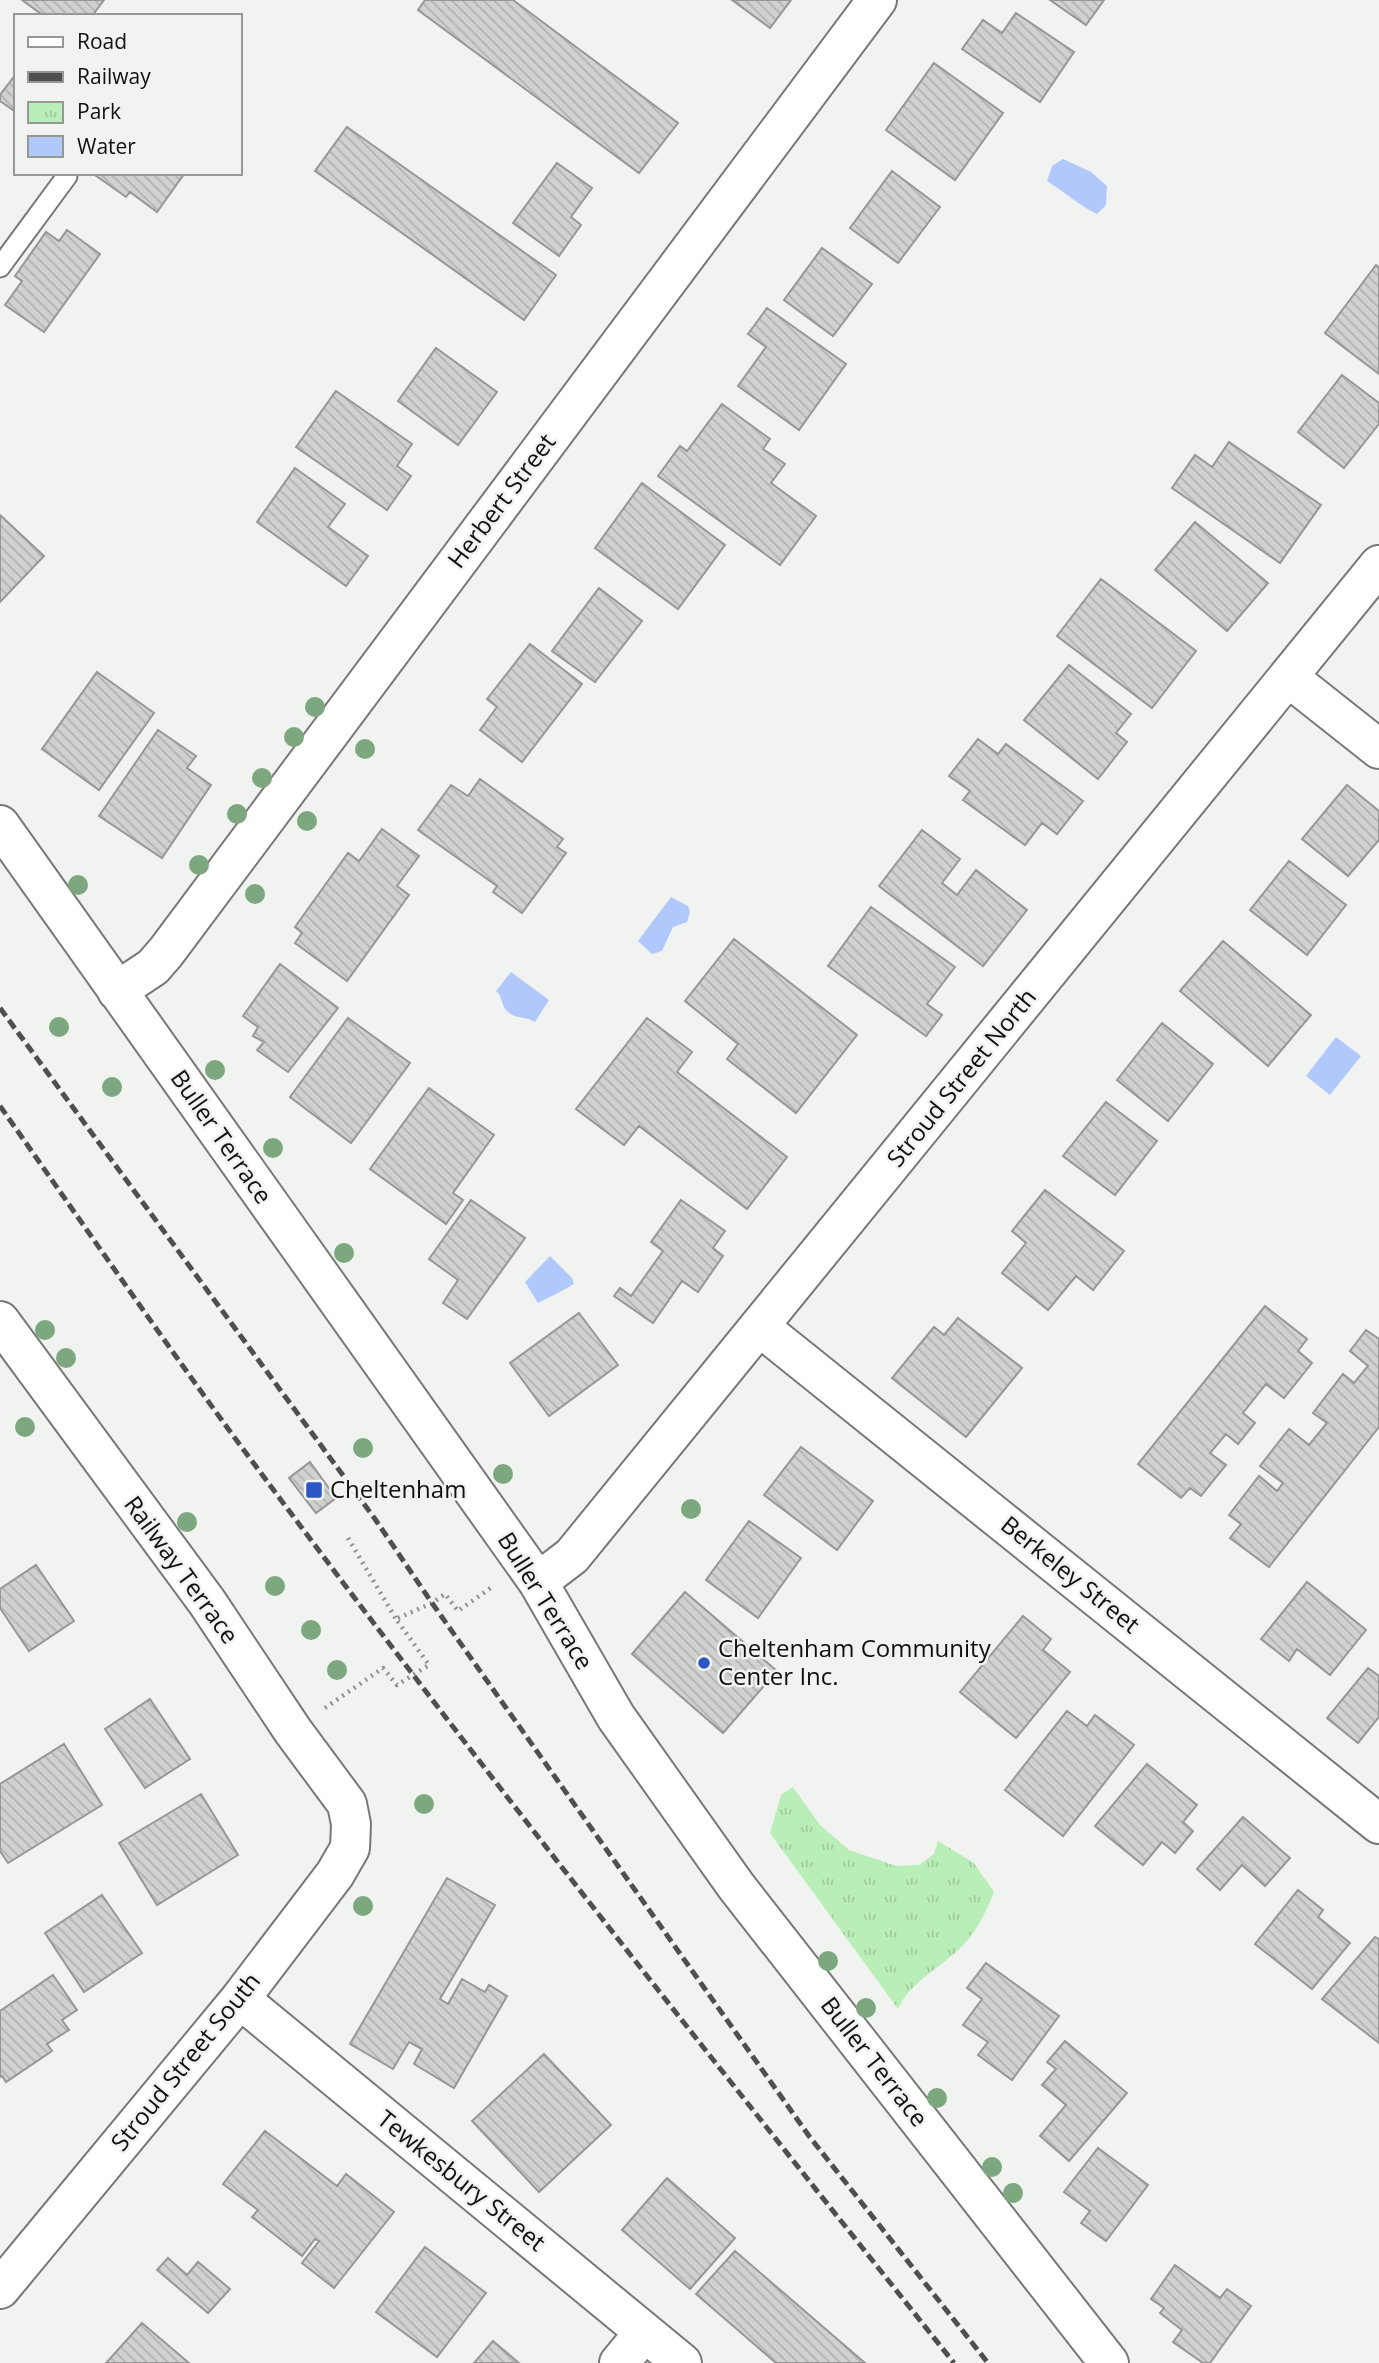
<svg xmlns="http://www.w3.org/2000/svg" width="1379" height="2363" font-family="'Open Sans',sans-serif">
<defs>
<pattern id="park-tufts" width="24" height="20" patternUnits="userSpaceOnUse" patternTransform="scale(1.75)"><rect width="24" height="20" fill="#baeeb8"/><path d="M3 7l-1-3M5 7V3M7 7l1-3M15 17l-1-3M17 17v-4M19 17l1-3" fill="none" stroke="#9fcb9d"/></pattern>
<pattern id="building-back-hatch" width="6" height="6" patternUnits="userSpaceOnUse" patternTransform="scale(1.75)"><rect width="6" height="6" fill="#cfd2ce"/><path d="M-1 5l2 2M0 0l6 6M5-1l2 2" fill="none" stroke="#b1b3b0"/></pattern>
</defs>
<rect width="100%" height="100%" fill="#f0f3ef"/>
<path fill="url(#park-tufts)" d="M793,1787L820,1825L849,1850L896,1866L919,1865L934,1854L938,1841L974,1863L994,1892C985,1915 975,1935 956,1952C936,1970 909,1984 898,2009L770,1833L781,1795Z"/>
<path fill="#b0c8fc" d="M1063,159L1091,172L1107,186L1106,205L1097,214C1078,205 1065,192 1047,181L1052,166Z
M671,897L688,906L690,912L687,922L673,927L662,951L652,954L638,941Z
M511,972L549,1000L535,1022C526,1016 515,1019 507,1011C501,1005 503,997 496,991Z
M1336,1037L1361,1056L1330,1095L1306,1076Z
M550,1256L572,1278L574,1284C562,1291 550,1297 538,1303L525,1282Z"/>
<path fill="url(#building-back-hatch)" stroke="#959895" stroke-width="2" d="M22,0H104L92,16H44Z
M425,0H513L678,123L639,173L418,10Z
M732,0H791L770,28Z
M1050,0H1104L1086,25Z
M1016,13L1074,52L1040,102L962,49L983,20L1002,33Z
M934,63L1003,113L955,180L886,130Z
M16,74V112L0,101V95Z
M347,127L556,275L524,320L315,171Z
M557,163L592,188L571,217L581,225L559,256L513,223Z
M892,171L940,207L898,263L850,228Z
M92,173H183L184,174L157,212L130,192L126,197Z
M67,230L100,254L44,332L5,305L22,281L15,276L46,232L59,241Z
M822,248L872,284L833,336L784,300Z
M1376,265L1379,268V374L1325,333Z
M767,308L846,364L799,430L738,386L766,347L748,334Z
M436,348L497,392L458,445L398,401Z
M1342,375L1379,403V424L1344,468L1298,432Z
M336,391L412,444L397,466L411,476L387,510L296,447Z
M722,404L770,439L763,449L785,464L771,483L816,516L780,565L658,476L680,446L687,451Z
M1229,442L1321,505L1280,563L1172,488L1195,455L1212,467Z
M295,468L345,504L328,527L368,556L346,586L257,522Z
M642,483L725,545L678,609L595,548Z
M0,515L44,556L0,602Z
M1195,522L1268,583L1227,631L1155,570Z
M1101,579L1196,651L1152,708L1057,636Z
M599,588L642,621L595,682L552,651Z
M530,644L582,684L522,762L480,730L497,707L487,699Z
M1069,665L1131,714L1116,733L1127,742L1098,779L1024,720Z
M97,672L154,713L99,790L42,749Z
M158,730L196,756L187,768L211,785L162,858L99,816Z
M978,739L998,754L1006,744L1083,801L1057,834L1042,823L1025,845L963,800L970,791L949,776Z
M480,779L563,839L557,847L566,853L522,913L493,892L497,886L418,830L451,785L468,796Z
M1347,785L1379,811V840L1348,876L1302,839Z
M382,829L419,856L397,886L409,895L347,981L295,943L302,933L295,927L348,853L359,861Z
M922,830L960,859L942,883L957,895L976,870L1027,910L983,966L879,886Z
M1289,861L1346,905L1307,955L1250,910Z
M871,907L955,967L927,1004L942,1015L926,1036L828,966Z
M734,939L857,1035L796,1113L727,1059L738,1044L685,1001Z
M1223,941L1311,1015L1268,1066L1180,991Z
M280,964L338,1008L288,1072L257,1050L264,1042L253,1036L258,1027L243,1016Z
M348,1018L410,1063L351,1143L290,1097Z
M647,1018L692,1052L677,1072L787,1157L747,1209L639,1126L624,1145L576,1109Z
M1162,1023L1213,1064L1168,1121L1117,1080Z
M429,1088L494,1135L453,1193L463,1200L446,1224L370,1169Z
M1106,1102L1157,1141L1115,1195L1063,1156Z
M1045,1190L1124,1251L1093,1290L1076,1276L1048,1310L1002,1273L1026,1243L1012,1231Z
M471,1200L525,1238L467,1319L443,1303L458,1280L429,1259Z
M681,1200L725,1231L713,1248L723,1256L698,1292L682,1281L653,1323L614,1296L620,1288L631,1296L663,1251L651,1242Z
M1265,1306L1307,1339L1298,1351L1312,1363L1284,1398L1266,1384L1243,1413L1255,1423L1238,1444L1226,1434L1210,1453L1226,1465L1201,1496L1190,1488L1181,1498L1138,1464Z
M579,1313L618,1365L549,1416L510,1363Z
M958,1318L1022,1368L966,1437L892,1378L934,1327L944,1335Z
M1366,1330L1379,1339V1427L1269,1567L1230,1538L1241,1524L1229,1515L1259,1476L1277,1491L1283,1483L1260,1466L1289,1429L1309,1445L1327,1423L1313,1413L1343,1374L1354,1383L1368,1366L1350,1351Z
M801,1447L873,1501L837,1550L764,1495Z
M310,1462L336,1498L316,1513L289,1478Z
M749,1521L801,1558L758,1618L706,1580Z
M36,1565L74,1621L29,1651L0,1608V1589Z
M1307,1582L1366,1630L1330,1675L1297,1649L1289,1661L1261,1639Z
M685,1592L777,1671L723,1733L632,1654Z
M1023,1616L1051,1639L1043,1650L1070,1672L1016,1738L960,1692Z
M1368,1668L1379,1676V1717L1358,1743L1327,1718Z
M150,1699L190,1759L145,1788L105,1729Z
M1067,1711L1087,1726L1095,1715L1134,1745L1063,1836L1005,1790Z
M64,1744L102,1805L8,1863L0,1851V1784Z
M1147,1764L1197,1805L1183,1822L1193,1831L1175,1853L1162,1842L1143,1865L1095,1826Z
M201,1794L238,1855L157,1905L119,1843Z
M1243,1817L1290,1858L1265,1886L1242,1865L1220,1890L1197,1869Z
M447,1878L495,1905L440,1999L448,2004L462,1979L485,1992L489,1985L507,1996L454,2088L414,2064L422,2049L409,2042L393,2069L350,2044Z
M1298,1890L1323,1910L1318,1917L1350,1943L1312,1989L1255,1944Z
M102,1895L142,1953L84,1992L45,1933Z
M1375,1937L1379,1939V2043L1322,1999Z
M986,1963L1059,2016L1012,2080L978,2055L988,2042L963,2025L982,1999L967,1988Z
M53,1975L77,2010L62,2020L69,2030L47,2044L52,2051L6,2082L2,2076L0,2077V2011Z
M1065,2041L1127,2093L1069,2161L1040,2136L1066,2105L1042,2085L1056,2069L1047,2062Z
M544,2054L611,2125L539,2192L472,2121Z
M265,2131L337,2186L346,2174L394,2212L334,2288L302,2263L319,2241L315,2239L302,2256L252,2217L258,2210L223,2184Z
M1098,2148L1148,2185L1106,2241L1081,2223L1090,2211L1064,2192Z
M667,2178L735,2238L690,2289L622,2230Z
M425,2247L486,2293L437,2357L376,2312Z
M735,2251L865,2363H776L696,2294Z
M168,2258L187,2275L198,2262L230,2289L208,2313L157,2270Z
M1175,2265L1220,2298L1227,2289L1251,2306L1210,2363H1203L1173,2342L1182,2330L1160,2313L1164,2308L1151,2299Z
M142,2323L189,2363H106Z
M493,2341L519,2363H474Z"/>
<g fill="none" stroke-linecap="round" stroke-linejoin="round">
<g stroke="#767976" stroke-width="23">
<path id="service" d="M0,267L67,176"/>
</g>
<g stroke="#767976" stroke-width="42">
<path id="minor" d="M1288,677L1379,749
M0,825L538,1582L616,1717L736,1886L1109,2363
M117,991L153,967L166,952L877,0
M0,1321L207,1602L293,1731L347,1804L351,1824L350,1848L335,1874L240,1999L0,2289
M760,1327L1379,1824
M538,1582L572,1556L1379,565
M240,1999L682,2363
M619,2363L644,2333"/>
</g>
<path stroke="#90928f" stroke-width="4.5" stroke-dasharray="2 5" stroke-linecap="butt" d="M348,1538L396,1619
M325,1708L383,1668L397,1685L429,1665L396,1619L432,1603L445,1594L458,1611L492,1587"/>
<use href="#service" stroke="#fff" stroke-width="19"/>
<use href="#minor" stroke="#fff" stroke-width="38"/>
<path stroke="#4f504e" stroke-width="5" stroke-dasharray="10 5" stroke-linecap="butt" d="M0,1008L375,1519L432,1603L809,2136L988,2363
M0,1106C76,1214 151,1323 229,1430C463,1747 709,2055 954,2363"/>
</g>
<g fill="#7da77f">
<circle cx="315" cy="707" r="10"/>
<circle cx="294" cy="737" r="10"/>
<circle cx="365" cy="749" r="10"/>
<circle cx="262" cy="778" r="10"/>
<circle cx="237" cy="814" r="10"/>
<circle cx="307" cy="821" r="10"/>
<circle cx="199" cy="865" r="10"/>
<circle cx="78" cy="885" r="10"/>
<circle cx="255" cy="894" r="10"/>
<circle cx="59" cy="1027" r="10"/>
<circle cx="215" cy="1070" r="10"/>
<circle cx="112" cy="1087" r="10"/>
<circle cx="273" cy="1148" r="10"/>
<circle cx="344" cy="1253" r="10"/>
<circle cx="45" cy="1330" r="10"/>
<circle cx="66" cy="1358" r="10"/>
<circle cx="25" cy="1427" r="10"/>
<circle cx="363" cy="1448" r="10"/>
<circle cx="503" cy="1474" r="10"/>
<circle cx="691" cy="1509" r="10"/>
<circle cx="187" cy="1522" r="10"/>
<circle cx="275" cy="1586" r="10"/>
<circle cx="311" cy="1630" r="10"/>
<circle cx="337" cy="1670" r="10"/>
<circle cx="424" cy="1804" r="10"/>
<circle cx="363" cy="1906" r="10"/>
<circle cx="828" cy="1961" r="10"/>
<circle cx="866" cy="2008" r="10"/>
<circle cx="937" cy="2098" r="10"/>
<circle cx="992" cy="2167" r="10"/>
<circle cx="1013" cy="2193" r="10"/>
</g>
<g fill="#2d56c5" stroke="#f0f3ef" stroke-width="2.5">
<rect x="305" y="1481" width="18" height="18" rx="3.5"/>
<circle cx="704" cy="1663" r="7"/>
</g>
<g text-anchor="middle" stroke-width="5" stroke-linejoin="round" paint-order="stroke">
<g font-size="24" fill="#0f100f" stroke="#f0f3ef">
<text transform="translate(502 501) rotate(-53)" y="8">Herbert Street</text>
<text transform="translate(962 1078) rotate(-51)" y="8">Stroud Street North</text>
<text transform="translate(221 1137) rotate(55)" y="8">Buller Terrace</text>
<text transform="translate(181 1570) rotate(54)" y="8">Railway Terrace</text>
<text transform="translate(1070 1575) rotate(39)" y="8">Berkeley Street</text>
<text transform="translate(545 1601) rotate(58)" y="8">Buller Terrace</text>
<text transform="translate(186 2062) rotate(-51)" y="8">Stroud Street South</text>
<text transform="translate(874 2062) rotate(52)" y="8">Buller Terrace</text>
<text transform="translate(461 2181) rotate(39)" y="8">Tewkesbury Street</text>
</g>
<g font-size="24" fill="#0f100f" stroke="#f0f3ef" text-anchor="start">
<text x="330" y="1498">Cheltenham</text>
<text x="718" y="1657">Cheltenham Community<tspan x="718" dy="28">Center Inc.</tspan></text>
</g>
</g>
<rect x="14" y="14" width="228" height="161" fill="#f0f3ef" stroke="#969895" stroke-width="2"/>
<rect x="28" y="37" width="35" height="10" fill="#ffffff" stroke="#969895" stroke-width="2"/>
<text x="77" y="49" font-size="21" fill="#0f100f">Road</text>
<rect x="28" y="72" width="35" height="10" fill="#4f504e" stroke="#969895" stroke-width="2"/>
<text x="77" y="84" font-size="21" fill="#0f100f">Railway</text>
<rect x="28" y="102" width="35" height="21" fill="url(#park-tufts)" stroke="#969895" stroke-width="2"/>
<text x="77" y="119" font-size="21" fill="#0f100f">Park</text>
<rect x="28" y="136" width="35" height="21" fill="#b0c8fc" stroke="#969895" stroke-width="2"/>
<text x="77" y="154" font-size="21" fill="#0f100f">Water</text>
</svg>
